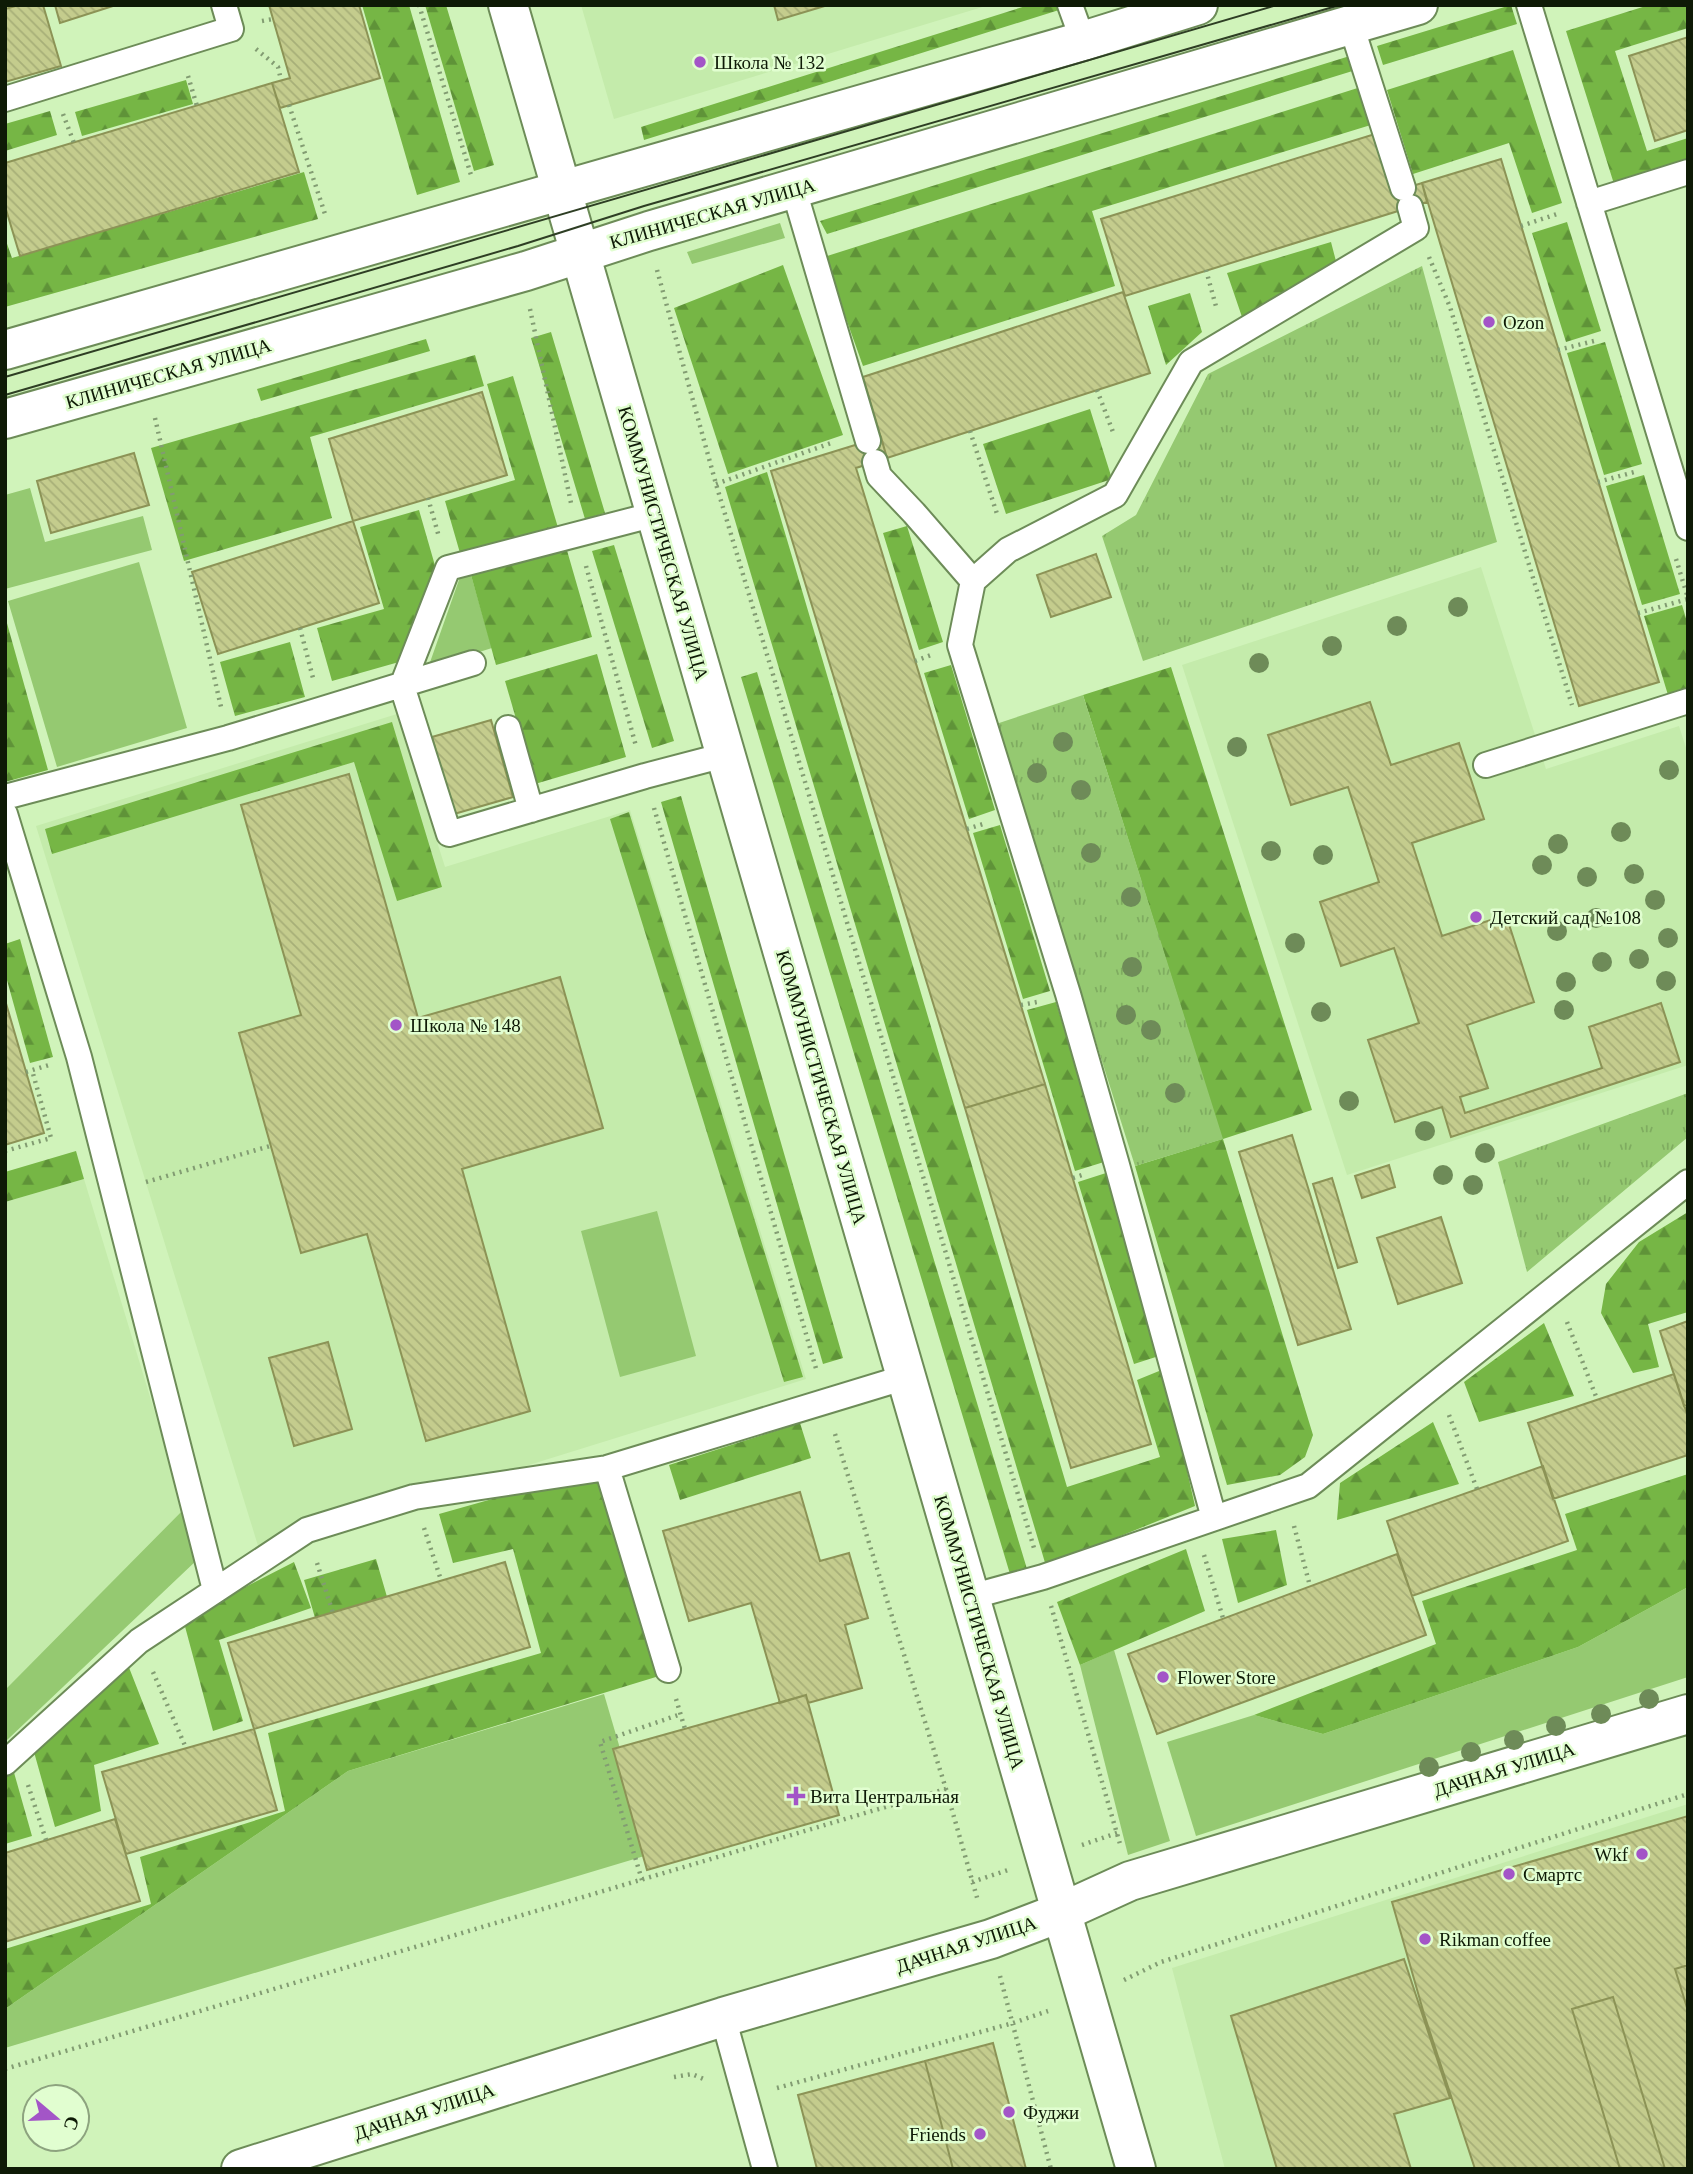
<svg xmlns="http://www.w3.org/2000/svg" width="1693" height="2174" font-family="Georgia,serif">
<defs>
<pattern id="forest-firs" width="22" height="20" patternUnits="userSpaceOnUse" patternTransform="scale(1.75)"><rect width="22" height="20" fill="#76b645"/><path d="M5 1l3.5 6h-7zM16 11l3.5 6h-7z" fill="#5f9338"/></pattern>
<pattern id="park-tufts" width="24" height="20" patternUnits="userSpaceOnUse" patternTransform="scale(1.75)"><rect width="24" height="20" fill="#95c971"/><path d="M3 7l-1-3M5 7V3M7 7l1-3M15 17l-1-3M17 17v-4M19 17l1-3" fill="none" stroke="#7fac60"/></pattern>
<pattern id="building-back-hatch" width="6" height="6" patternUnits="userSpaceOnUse" patternTransform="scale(1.75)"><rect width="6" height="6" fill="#c4cc8d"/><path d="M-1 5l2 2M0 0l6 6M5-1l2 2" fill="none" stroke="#a7af78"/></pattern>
</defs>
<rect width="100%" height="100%" fill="#d0f3ba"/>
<path fill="#c4ebab" d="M581,5H989L614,119Z
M1481,567L1546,769L1679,726L1688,754V1065L1347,1175L1182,665Z
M397,714L445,867L630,810L806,1379L259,1549L36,826Z
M84,1179L184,1509L5,1690V1202Z
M1688,1804V2169H1225L1172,1968Z"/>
<path fill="#95c971" d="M780,223L785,238L692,264L687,252Z
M30,488L45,542L143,516L152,550L5,589V495Z
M139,562L187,728L57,767L8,601Z
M471,575L492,648L428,668L460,577Z
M657,1211L696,1356L620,1377L581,1231Z
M184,1509L198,1559L6,1741L5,1690Z
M1688,1587V1677L1196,1836L1167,1742L1254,1715L1323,1734L1578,1647Z
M1114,1650L1170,1841L1128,1855L1080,1665Z
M604,1694L651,1854L5,2048V2009L348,1771Z"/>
<path fill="url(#forest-firs)" d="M362,5H409L460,182L417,195Z
M425,5H446L494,165L474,171Z
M1029,5H1075L644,140L641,127Z
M1511,5L1517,24L1383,65L1377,46Z
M1649,5H1688V28L1615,51L1647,151L1688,138V161L1614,184L1566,31Z
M1513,50L1562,203L1532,213L1509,143L1413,174L1387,90Z
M1353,55L1359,69L827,234L820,221Z
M186,80L193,104L82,136L75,112Z
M1364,86L1374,124L1092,211L1115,286L863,366L824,257Z
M50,111L57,135L5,151V124Z
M304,172L318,219L5,307V238L12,258Z
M1567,222L1601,331L1566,342L1532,233Z
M1331,242L1337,265L1242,317L1227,273Z
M783,265L843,435L728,474L674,308Z
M1190,293L1202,332L1166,365L1148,306Z
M551,332L605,513L585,519L531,338Z
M426,339L430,351L261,401L257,389Z
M1605,342L1642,464L1604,475L1567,353Z
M475,355L484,386L310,437L332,518L184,561L151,448Z
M513,376L559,531L462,560L445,501L515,480L487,384Z
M1090,409L1112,479L1006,514L983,444Z
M767,472L1067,1487L1160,1457L1137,1380L1164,1369L1195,1506L1046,1566L725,487Z
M1644,475L1680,594L1642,605L1606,486Z
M419,510L436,569L399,662L332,681L317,628L384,609L360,527Z
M907,526L943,642L919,650L883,533Z
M614,545L674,741L652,748L592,551Z
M566,547L592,637L496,665L471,575Z
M1682,605L1688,625V689L1668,695L1644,616Z
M5,616L48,770L5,782Z
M290,642L305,697L235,716L220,662Z
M597,654L626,757L535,784L505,681Z
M951,665L995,810L969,819L924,673Z
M1171,667L1312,1110L1223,1139L1313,1435L1305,1457L1280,1475L1227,1485L1135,1166L1222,1139L1083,695Z
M757,672L1027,1569L1010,1574L741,677Z
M392,722L442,887L397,901L354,762L52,854L45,829Z
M681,796L843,1358L823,1364L661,802Z
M629,812L803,1377L784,1382L610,819Z
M1000,825L1050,991L1023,999L973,833Z
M20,939L53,1057L30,1063L5,973V944Z
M1056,1002L1104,1162L1075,1171L1027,1010Z
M76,1151L84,1179L5,1202V1172Z
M1106,1173L1162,1355L1134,1364L1078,1182Z
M1688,1212V1312L1648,1324L1659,1367L1633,1373L1601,1313L1606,1284L1639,1242Z
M1544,1323L1574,1396L1479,1422L1464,1382Z
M1433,1422L1459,1484L1337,1520L1340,1483Z
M800,1423L811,1458L680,1500L669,1465Z
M616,1464L682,1669L348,1771L5,2009V1949L151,1904L140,1857L285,1811L268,1733L541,1653L513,1549L453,1563L439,1514Z
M1688,1474V1587L1578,1647L1323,1734L1254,1715L1436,1644L1422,1601L1577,1550L1565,1514Z
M1276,1530L1287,1585L1238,1603L1222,1539Z
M1186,1549L1205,1611L1080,1665L1057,1602Z
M376,1559L392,1614L320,1635L304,1580Z
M294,1562L311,1608L219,1640L243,1721L213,1731L183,1619Z
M128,1665L159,1744L94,1765L101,1811L55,1827L34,1752Z
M13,1769L32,1836L5,1844V1777Z"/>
<path fill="url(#park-tufts)" d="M1422,266L1497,542L1143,661L1102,536L1136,515L1208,374Z
M1083,695L1223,1139L1135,1166L996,724Z
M1688,1093V1137L1527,1272L1498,1162Z"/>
<path fill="url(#building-back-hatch)" stroke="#8c9356" stroke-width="2" d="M19,5H43L61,66L5,82V9Z
M55,5H116L60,23Z
M269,5H359L380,78L280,108L272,83L290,78Z
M774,5H828L778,20Z
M1688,37V130L1655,141L1629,56Z
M272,83L299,172L20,256L5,206V163Z
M1375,134L1393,192L1422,183L1427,202L1125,296L1101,219Z
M1501,159L1659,682L1579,706L1422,183Z
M1123,292L1150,373L887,458L863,377Z
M482,392L507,475L353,521L329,439Z
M881,437L887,458L856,468L1045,1084L965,1108L771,471Z
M134,453L149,505L51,533L37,481Z
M353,521L379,603L218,654L192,572Z
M1096,554L1111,597L1051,617L1037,575Z
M1370,702L1391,765L1459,743L1484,819L1412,843L1442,936L1506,915L1534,1002L1467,1025L1488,1088L1460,1097L1465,1113L1602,1068L1589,1027L1661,1003L1680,1062L1451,1137L1442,1107L1395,1122L1368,1040L1419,1023L1394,948L1341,966L1320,902L1379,882L1348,787L1291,805L1268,735Z
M491,720L513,797L454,814L432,737Z
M349,774L418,1018L560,977L603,1128L462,1169L530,1411L426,1441L367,1234L301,1253L239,1033L301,1015L241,805Z
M5,1000L44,1133L5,1145Z
M1045,1084L1151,1444L1071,1468L965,1108Z
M1292,1135L1351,1329L1298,1345L1239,1152Z
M1389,1165L1395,1187L1362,1198L1355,1176Z
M1332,1178L1357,1262L1338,1268L1313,1184Z
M1441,1217L1462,1283L1398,1304L1377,1238Z
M1688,1321V1405L1684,1406L1660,1331Z
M328,1342L352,1429L294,1446L269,1358Z
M1674,1374L1688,1417V1455L1553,1499L1528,1423Z
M1543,1466L1568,1541L1412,1596L1387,1521Z
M800,1492L820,1561L849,1553L868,1618L845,1625L862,1688L808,1703L806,1695L780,1703L751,1603L689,1621L663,1531Z
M1397,1554L1426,1635L1157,1734L1128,1654Z
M505,1562L530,1647L254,1729L228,1643Z
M806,1695L839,1815L647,1870L613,1749Z
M254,1729L277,1810L126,1854L102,1772Z
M1688,1816V2169H1475L1424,2014L1392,1902Z
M115,1819L140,1901L5,1942V1853Z
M1404,1959L1450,2098L1394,2114L1411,2169H1277L1231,2016Z
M1688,1965V2011L1675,1969Z
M1613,1997L1665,2169H1620L1572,2009Z
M993,2043L1026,2169H953L925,2061Z
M925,2061L953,2169H817L798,2095Z"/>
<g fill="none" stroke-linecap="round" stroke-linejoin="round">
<g stroke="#6d8c58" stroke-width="28">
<path id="service" d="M1070,5L1083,41
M1529,5L1688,528
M1351,25L1403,188
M5,99L231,29L224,5
M794,190L868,441
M1589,203L1688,172
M875,462L879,476L914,513L973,581L960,645L1068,994L1117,1165L1214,1518
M656,514L448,568L402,686L449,834L645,776L725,755
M973,581L1008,550L1115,495L1191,362L1416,228L1410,207
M508,728L531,810
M1486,765L1688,701
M5,797L228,738L473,663
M5,814L79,1057L215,1590
M607,1468L668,1670
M970,1597L1043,1577L1308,1486L1688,1182
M5,1763L139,1641L307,1530L414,1497L607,1468L906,1377
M723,2017L765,2169"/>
</g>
<g stroke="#6d8c58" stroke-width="42">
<path id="minor" d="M241,2169L723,2017L991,1939L1062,1912L1130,1881L1688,1714"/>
</g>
<g stroke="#6d8c58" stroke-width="42">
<path id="tertiary" d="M5,350L1083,41L1198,5
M5,419L526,271L649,231L1418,5"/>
</g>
<g stroke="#6d8c58" stroke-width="42">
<path id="primary" d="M508,5L1136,2169"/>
</g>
<path stroke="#829c72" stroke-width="4.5" stroke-dasharray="2 5" stroke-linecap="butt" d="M419,5L471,175
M262,21L273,19
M256,49L278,67L281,80
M188,76L197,106
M289,105L326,217
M63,114L74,143
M1521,226L1557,214
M1429,257L1450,307L1572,705
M657,270L716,484L1034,1548
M1206,270L1217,310
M530,309L571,503
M1558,350L1598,340
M1097,390L1113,432
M155,418L221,707
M970,431L998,517
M1598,482L1638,471
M716,484L834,442
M428,498L439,537
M1676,559L1688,598
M586,566L636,746
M1638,613L1688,599
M300,628L313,678
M915,661L931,655
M654,808L817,1372
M967,829L983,824
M1021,1005L1037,1002
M26,1072L49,1065
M5,1151L51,1138L32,1070
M1073,1178L1085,1174
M146,1182L270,1146
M1567,1322L1597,1399
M1449,1415L1477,1489
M835,1434L946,1789L978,1901
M1294,1526L1310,1586
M424,1528L441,1580
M1204,1555L1223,1618
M317,1563L333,1613
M1051,1606L1120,1844
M153,1672L186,1748
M676,1699L685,1729
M28,1785L46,1840
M1082,1845L1117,1833
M642,1880L600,1742L681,1714
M972,1882L1008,1870
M1000,1976L1051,2169
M1124,1980L1161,1962L1688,1794
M5,2069L946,1789
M674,2077L692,2074L706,2080
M777,2088L1013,2023L1048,2011"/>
<use href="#service" stroke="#fff" stroke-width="24"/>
<use href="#minor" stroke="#fff" stroke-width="38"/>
<use href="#tertiary" stroke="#fff" stroke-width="38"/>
<use href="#primary" stroke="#fff" stroke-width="38"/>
<path stroke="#2e3e24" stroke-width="2" d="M5,377C430,254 853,129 1277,5
M5,395L518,246L644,206L1340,5"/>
</g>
<g fill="#6e8b58">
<circle cx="1458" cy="607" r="10"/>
<circle cx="1397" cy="626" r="10"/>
<circle cx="1332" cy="646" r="10"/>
<circle cx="1259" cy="663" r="10"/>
<circle cx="1063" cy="742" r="10"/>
<circle cx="1237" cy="747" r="10"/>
<circle cx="1669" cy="770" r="10"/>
<circle cx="1037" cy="773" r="10"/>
<circle cx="1081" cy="790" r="10"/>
<circle cx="1621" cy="832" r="10"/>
<circle cx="1558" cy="844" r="10"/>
<circle cx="1271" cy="851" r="10"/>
<circle cx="1091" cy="853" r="10"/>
<circle cx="1323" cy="855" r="10"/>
<circle cx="1542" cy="865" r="10"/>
<circle cx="1634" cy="874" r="10"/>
<circle cx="1587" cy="877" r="10"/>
<circle cx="1131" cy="897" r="10"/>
<circle cx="1655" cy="900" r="10"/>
<circle cx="1596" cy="918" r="10"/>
<circle cx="1557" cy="931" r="10"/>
<circle cx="1668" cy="938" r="10"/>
<circle cx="1295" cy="943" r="10"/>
<circle cx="1639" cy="959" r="10"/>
<circle cx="1602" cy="962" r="10"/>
<circle cx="1132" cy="967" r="10"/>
<circle cx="1666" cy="981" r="10"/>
<circle cx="1566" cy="982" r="10"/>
<circle cx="1564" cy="1010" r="10"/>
<circle cx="1321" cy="1012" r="10"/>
<circle cx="1126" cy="1015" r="10"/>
<circle cx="1151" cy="1030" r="10"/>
<circle cx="1175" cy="1093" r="10"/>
<circle cx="1349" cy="1101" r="10"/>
<circle cx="1425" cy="1131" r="10"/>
<circle cx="1485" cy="1153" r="10"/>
<circle cx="1443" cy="1175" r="10"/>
<circle cx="1473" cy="1185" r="10"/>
<circle cx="1649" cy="1699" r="10"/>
<circle cx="1601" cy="1714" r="10"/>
<circle cx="1556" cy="1726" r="10"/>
<circle cx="1514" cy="1740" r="10"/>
<circle cx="1471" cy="1752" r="10"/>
<circle cx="1429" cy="1767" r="10"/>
</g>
<g fill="#a355c7" stroke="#e1fed0" stroke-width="2.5">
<circle cx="700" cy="62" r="7"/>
<circle cx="1489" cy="322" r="7"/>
<circle cx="1476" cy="917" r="7"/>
<circle cx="396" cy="1025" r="7"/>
<circle cx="1163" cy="1677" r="7"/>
<path d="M792.5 1785.5h7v7h7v7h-7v7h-7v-7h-7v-7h7z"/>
<circle cx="1642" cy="1854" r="7"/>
<circle cx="1509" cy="1874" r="7"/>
<circle cx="1425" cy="1939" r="7"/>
<circle cx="1009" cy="2112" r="7"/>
<circle cx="980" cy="2134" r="7"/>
</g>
<g text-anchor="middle" stroke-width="5" stroke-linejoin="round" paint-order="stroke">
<g font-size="19" fill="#0e1a06" stroke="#e1fed0" text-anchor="start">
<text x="714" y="69">Школа № 132</text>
<text x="1503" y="329">Ozon</text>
<text x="1490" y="924">Детский сад №108</text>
<text x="410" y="1032">Школа № 148</text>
<text x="1177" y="1684">Flower Store</text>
<text x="810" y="1803">Вита Центральная</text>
<text x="1628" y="1861" text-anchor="end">Wkf</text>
<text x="1523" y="1881">Смартс</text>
<text x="1439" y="1946">Rikman coffee</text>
<text x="1023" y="2119">Фуджи</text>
<text x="966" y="2141" text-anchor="end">Friends</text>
</g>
<g font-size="19" fill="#0e1a06" stroke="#e1fed0">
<text transform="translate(712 213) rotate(-16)" y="7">КЛИНИЧЕСКАЯ УЛИЦА</text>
<text transform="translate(168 373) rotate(-16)" y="7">КЛИНИЧЕСКАЯ УЛИЦА</text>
<text transform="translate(664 543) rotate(74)" y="7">КОММУНИСТИЧЕСКАЯ УЛИЦА</text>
<text transform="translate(822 1087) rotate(74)" y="7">КОММУНИСТИЧЕСКАЯ УЛИЦА</text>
<text transform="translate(980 1632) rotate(74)" y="7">КОММУНИСТИЧЕСКАЯ УЛИЦА</text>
<text transform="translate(1504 1769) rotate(-17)" y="7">ДАЧНАЯ УЛИЦА</text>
<text transform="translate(966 1944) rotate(-18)" y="7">ДАЧНАЯ УЛИЦА</text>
<text transform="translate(424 2111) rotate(-18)" y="7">ДАЧНАЯ УЛИЦА</text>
</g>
</g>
<rect width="1693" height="2174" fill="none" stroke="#0e1a06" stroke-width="14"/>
<g transform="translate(56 2118) rotate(109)"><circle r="33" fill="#e1fed0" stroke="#8da37f" stroke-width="2"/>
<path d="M0-5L12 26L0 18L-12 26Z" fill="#a355c7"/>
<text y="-10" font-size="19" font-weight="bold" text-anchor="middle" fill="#0e1a06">С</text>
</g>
</svg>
